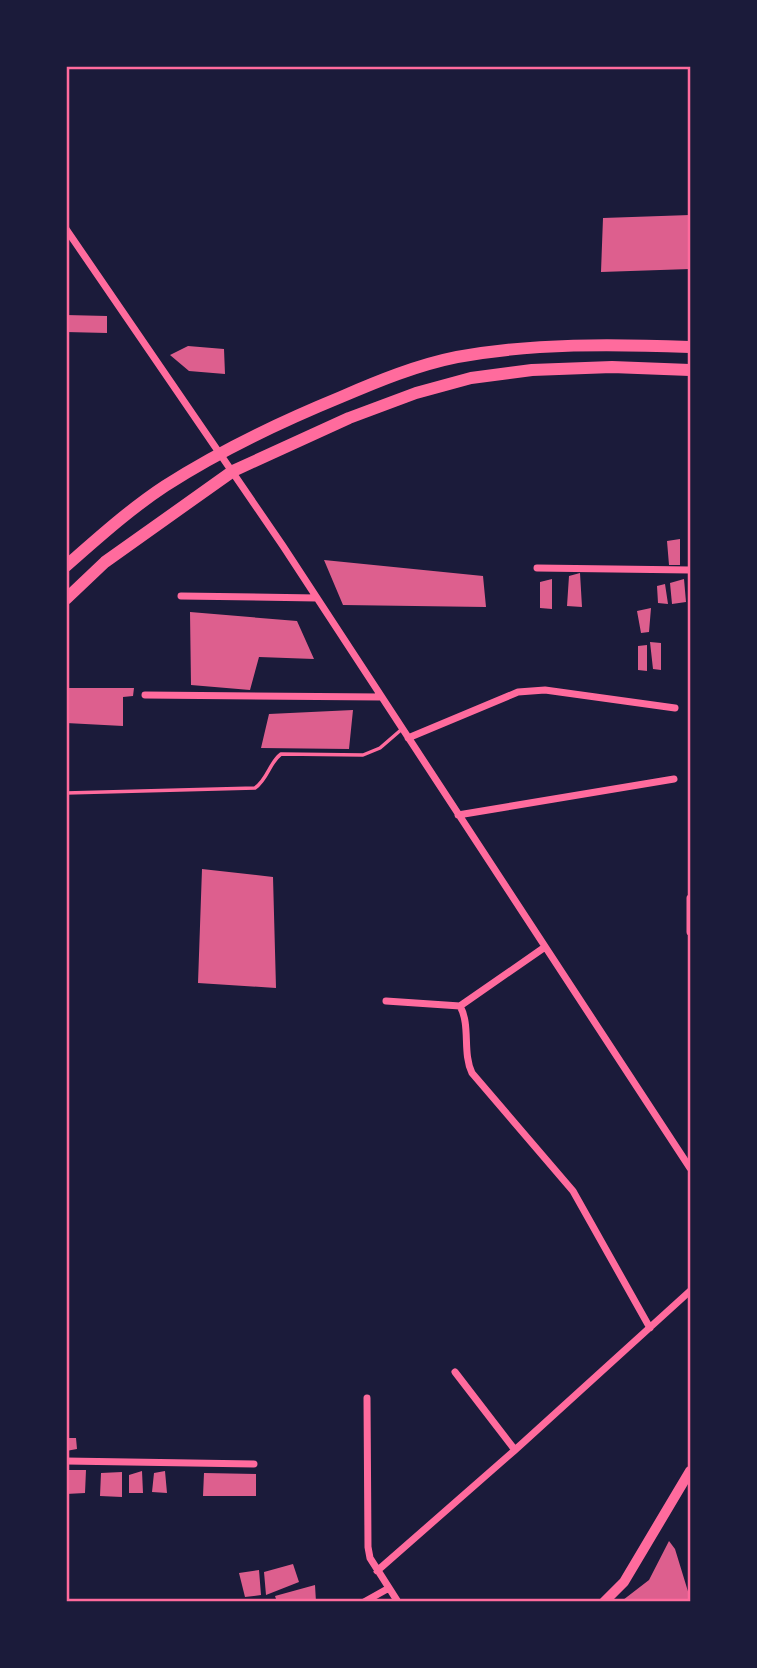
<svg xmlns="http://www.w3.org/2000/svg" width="757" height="1668" font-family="'Work Sans',sans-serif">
<rect width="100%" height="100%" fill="#1b1b3a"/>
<path fill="#dd5f8e" d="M690,215V269L601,272L603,218Z
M66,315L107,316V333L66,332Z
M188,346L224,349L225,374L189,371L170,355Z
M680,539V565H669L667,541Z
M324,560L483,576L486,607L343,605Z
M580,573L582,607L567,606L569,576Z
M552,579V609L540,608V582Z
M684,579L686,602L672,604L670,583Z
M665,584L668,604L658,603L657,586Z
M651,608L649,632L641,633L637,611Z
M190,612L297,621L314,659L259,657L250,690L191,685Z
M650,642L661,643V670L653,669Z
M647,645V671L638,670V646Z
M66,688H134L133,696L123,697V726L66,723Z
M353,710L349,749L261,748L269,714Z
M202,869L273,877L276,988L198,983Z
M66,1438H76L77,1449L66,1451Z
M66,1470H86L85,1493L66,1494Z
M142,1471L143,1493H129V1475Z
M165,1471L167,1493L152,1492L154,1473Z
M122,1472V1497L100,1496L101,1473Z
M204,1473L256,1474V1496H203Z
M669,1541L675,1549L690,1598L686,1602H625L623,1600L649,1580Z
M293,1564L299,1582L266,1595L264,1572Z
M259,1570L261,1595L245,1597L239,1573Z
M315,1585L316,1602H277L275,1596Z"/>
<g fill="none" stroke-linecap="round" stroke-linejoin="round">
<path stroke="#ff6b9d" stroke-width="3.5" d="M66,793L255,788C268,779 269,763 281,754L363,755L380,748L402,729"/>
<path stroke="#ff6b9d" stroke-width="7" d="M66,229L283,546L690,1168
M537,568L690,570
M181,596L317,598
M145,695L381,697
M408,738L518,692L545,690L675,708
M458,815L674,779
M690,898V932
M386,1001L460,1006C471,1026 462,1052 472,1073L573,1191L650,1328
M460,1006L545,947
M455,1372L515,1450
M367,1398L368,1547L370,1558L398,1602
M66,1461L254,1464
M377,1571L515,1450L690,1291
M364,1602L389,1588"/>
<path stroke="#ff6b9d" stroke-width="10" d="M604,1602L624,1582L690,1471"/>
<path stroke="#ff6b9d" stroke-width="12" d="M66,566C98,538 130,509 165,486C221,450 280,422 341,397C378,381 417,365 457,357C534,343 613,344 690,347
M66,599L105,562L233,471L349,418L416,393L471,378L532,370L612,367L690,370"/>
</g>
<rect width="757" height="1668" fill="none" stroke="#1b1b3a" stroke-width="136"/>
<rect x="68" y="68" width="621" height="1532" fill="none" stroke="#ff6b9d" stroke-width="2.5"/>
</svg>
